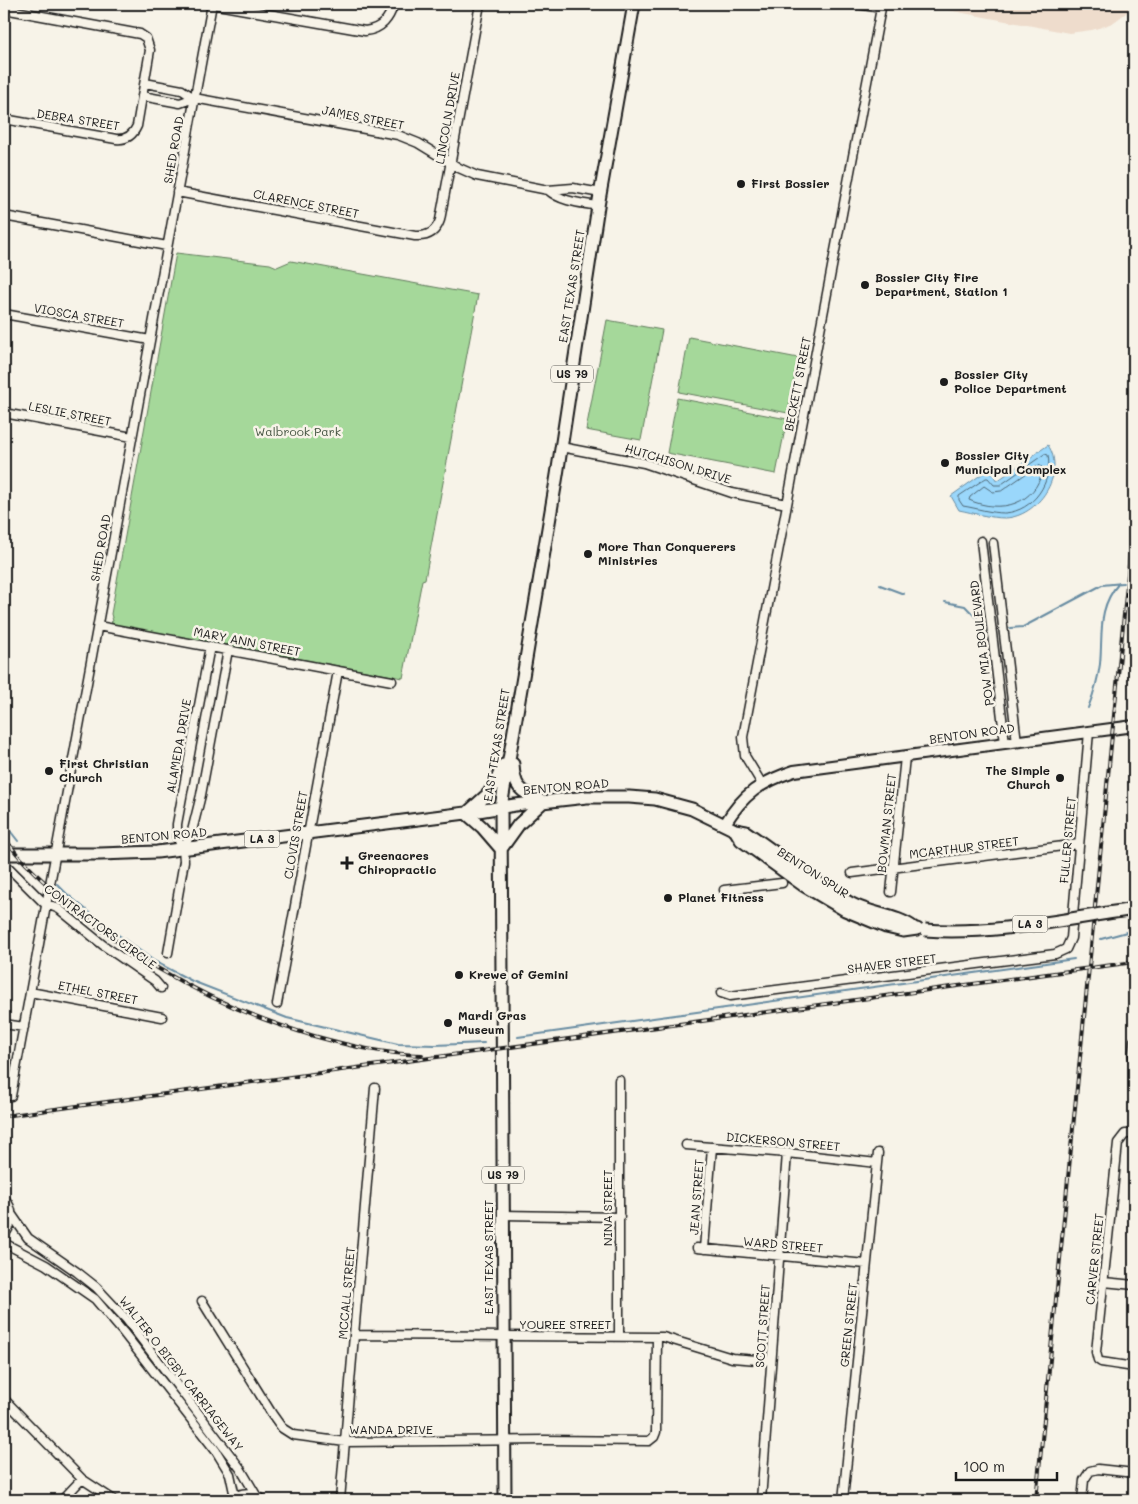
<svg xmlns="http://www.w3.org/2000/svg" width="1138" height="1504" font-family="Mali,sans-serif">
<rect width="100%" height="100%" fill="#f7f3e8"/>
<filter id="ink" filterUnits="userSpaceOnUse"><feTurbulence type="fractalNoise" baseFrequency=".02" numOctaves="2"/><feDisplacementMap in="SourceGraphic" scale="10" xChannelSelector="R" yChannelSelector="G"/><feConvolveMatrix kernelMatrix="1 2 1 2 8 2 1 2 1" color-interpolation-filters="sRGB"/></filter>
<g filter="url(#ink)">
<path fill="#eedccc" d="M916,4H1134V7L1114,22L1105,26L1092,30L1069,33Z"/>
<path fill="#a5d89a" stroke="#607a5b" d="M176,253L270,264L277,267L291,261L478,295L425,579L422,580L403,678L115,625L111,622L113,621L111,614Z
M607,320L662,330L641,440L586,430Z
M689,337L798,358L788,413L679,392Z
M677,398L787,419L776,474L667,453Z"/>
<path fill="#9ad7fb" stroke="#688ca2" d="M1048,445C1067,474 1038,517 1005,518C990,518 974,513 959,510L951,496L989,469L997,481Z"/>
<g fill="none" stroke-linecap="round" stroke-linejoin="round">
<path stroke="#4e6775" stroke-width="1" d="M1045,454L1048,455C1053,481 1034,511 1005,513C991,513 976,508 963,506L959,500V496L986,478H988L994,485H1000Z
M1039,465L1043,468C1036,505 1001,514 969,500L970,497L984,486L993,492L1001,491Z"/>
<path stroke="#688ca2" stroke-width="2" d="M1132,584H1134
M880,585L904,594
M945,602L965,606L986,628
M1010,628L1023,627L1102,585L1123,583
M1088,708C1094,693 1098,680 1100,664C1103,633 1097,608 1119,583
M4,823L18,841
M57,884L67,894L106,926L154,961L192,981L287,1018L398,1044L435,1045L484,1043
M1129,907L1134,849
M1129,914L1134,927
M1101,939L1134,930
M518,1037L1074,959"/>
<g stroke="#1c1c1c" stroke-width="11">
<path id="minor" d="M212,4L365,31C382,29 389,19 394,4
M4,9L140,34L146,38L150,50L137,126C133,135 126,140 116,139L4,119
M145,83L182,90L194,98L398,135L418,143L459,168L477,176L548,190L573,188L601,193
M142,96L180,103L194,98
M548,190C562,202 581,203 598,206
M177,192L415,236C428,237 436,232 440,220L480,4
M4,216L167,246
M4,314L150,340
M4,413L132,437
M561,447L644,463L732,493L787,504
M981,541L1005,743
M993,543L1017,742
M98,626L392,681
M762,784L745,756L743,737L881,8L857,4
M183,849L192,831L201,795L228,650
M4,863L43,902L59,909L103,945L155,981L161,988
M852,873L1079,844
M724,890L782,883
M891,892L905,757
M168,953L184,861L183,849L177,837V824L210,646
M30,992L162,1017
M721,993L730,996L1055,954L1066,949L1071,938L1089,732
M277,1004L338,671
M4,1024L24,1027
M1134,1041L1133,1055L1134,1063
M619,1080V1336
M11,1096L212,4
M1134,1134H1125L1118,1143L1096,1352L1098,1360L1101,1362L1134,1367
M686,1145L787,1153L877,1163
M4,1198C14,1209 14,1223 4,1235
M12,1215L28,1238L77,1272L96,1287L127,1320L240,1468L256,1495
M503,1215L620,1217
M4,1243L46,1265L95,1299L123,1332L216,1451L230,1474L235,1497
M697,1248L866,1264
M704,1249L712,1147
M1104,1282L1134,1285
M202,1301L272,1414L282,1428L293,1435L345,1442L545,1440L649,1441L654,1437L656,1432L657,1337
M355,1335L663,1337L732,1358L771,1361
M4,1399L82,1479L114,1500
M62,1500L82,1479
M231,1500C241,1491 253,1491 263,1500
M340,1500L375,1088
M761,1500L787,1153
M843,1500L878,1153
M1082,1500L1084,1480L1090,1471L1098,1469L1134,1473"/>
</g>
<g stroke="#1c1c1c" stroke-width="14">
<path id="secondary" d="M725,824C743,794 761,782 794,771L1134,726"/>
</g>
<g stroke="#1c1c1c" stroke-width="15">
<path id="primary" d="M513,764C514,789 521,791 543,802
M466,813L482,827L501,849
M467,813L488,794L495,784L503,765
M735,830L741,840L803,885L845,910L886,927L903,931L917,929
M501,849L519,824L543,802
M4,854H100L157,852L466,813L515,805L587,797H629L655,799L692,809L735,830L746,832C781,856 814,883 850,903C870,914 897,915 914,928
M505,1500L501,807L557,475L598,206L634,4"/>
</g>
<use href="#minor" stroke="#f7f3e8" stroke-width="8"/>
<use href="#secondary" stroke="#f7f3e8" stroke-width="10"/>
<use href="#primary" stroke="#f7f3e8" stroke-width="11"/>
<g stroke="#1c1c1c" stroke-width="4">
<path id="rail" d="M4,837C21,862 44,882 67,902C139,965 222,1009 314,1036C350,1046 384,1054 422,1055
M4,1116L1134,962
M1036,1500L1134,514"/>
</g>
<use href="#rail" stroke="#f7f3e8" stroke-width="2" stroke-dasharray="5.5" stroke-linecap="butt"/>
<g stroke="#1c1c1c" stroke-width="15" stroke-linecap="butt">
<path id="primary-bridge" d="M925,930C994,935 1066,919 1134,909"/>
</g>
<use href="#primary-bridge" stroke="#f7f3e8" stroke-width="11"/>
</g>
</g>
<g fill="#1c1c1c" stroke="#f7f3e8" stroke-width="2">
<circle cx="741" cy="184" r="5"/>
<circle cx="865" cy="285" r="5"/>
<circle cx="944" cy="382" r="5"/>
<circle cx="945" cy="463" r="5"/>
<circle cx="588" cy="554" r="5"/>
<circle cx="49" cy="771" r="5"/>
<circle cx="1060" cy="778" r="5"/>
<path d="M344.5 855.5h5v5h5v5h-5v5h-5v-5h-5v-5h5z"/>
<circle cx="668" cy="898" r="5"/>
<circle cx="459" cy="975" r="5"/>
<circle cx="448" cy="1023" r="5"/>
</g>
<g text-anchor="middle" stroke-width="5" stroke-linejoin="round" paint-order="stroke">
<g fill="#f7f3e8" stroke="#5e5c59" stroke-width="1">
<rect x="551" y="365.5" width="42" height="17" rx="4"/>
<rect x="244.5" y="830.5" width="35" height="17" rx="4"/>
<rect x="1012.5" y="915.5" width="35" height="17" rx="4"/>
<rect x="482" y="1166.5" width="42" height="17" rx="4"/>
</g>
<g font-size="11" font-weight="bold" fill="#1c1c1c">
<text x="572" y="378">US 79</text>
<text x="262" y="843">LA 3</text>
<text x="1030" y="928">LA 3</text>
<text x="503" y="1179">US 79</text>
</g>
<g font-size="12" fill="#1c1c1c" stroke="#f7f3e8">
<text transform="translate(363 118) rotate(11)" y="4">JAMES STREET</text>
<text transform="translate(448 118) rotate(-80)" y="4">LINCOLN DRIVE</text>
<text transform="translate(78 120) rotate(9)" y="4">DEBRA STREET</text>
<text transform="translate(174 150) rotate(-80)" y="4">SHED ROAD</text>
<text transform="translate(306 204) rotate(11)" y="4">CLARENCE STREET</text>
<text transform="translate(572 286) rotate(-81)" y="4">EAST TEXAS STREET</text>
<text transform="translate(79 316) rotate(10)" y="4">VIOSCA STREET</text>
<text transform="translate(798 384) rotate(-79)" y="4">BECKETT STREET</text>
<text transform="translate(70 414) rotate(11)" y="4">LESLIE STREET</text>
<text transform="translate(678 464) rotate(17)" y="4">HUTCHISON DRIVE</text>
<text transform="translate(101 548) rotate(-80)" y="4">SHED ROAD</text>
<text transform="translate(247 642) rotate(11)" y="4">MARY ANN STREET</text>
<text transform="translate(982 643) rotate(-97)" y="4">POW MIA BOULEVARD</text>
<text transform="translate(972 734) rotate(-8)" y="4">BENTON ROAD</text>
<text transform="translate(497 745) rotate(-81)" y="4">EAST TEXAS STREET</text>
<text transform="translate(179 746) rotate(-80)" y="4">ALAMEDA DRIVE</text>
<text transform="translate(566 787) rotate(-5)" y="4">BENTON ROAD</text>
<text transform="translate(887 823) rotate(-84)" y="4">BOWMAN STREET</text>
<text transform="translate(296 835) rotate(-80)" y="4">CLOVIS STREET</text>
<text transform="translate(164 836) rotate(-5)" y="4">BENTON ROAD</text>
<text transform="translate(1068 840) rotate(-85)" y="4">FULLER STREET</text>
<text transform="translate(964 848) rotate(-7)" y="4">MCARTHUR STREET</text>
<text transform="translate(813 873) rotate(33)" y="4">BENTON SPUR</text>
<text transform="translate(100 927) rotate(36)" y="4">CONTRACTORS CIRCLE</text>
<text transform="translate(892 964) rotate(-7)" y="4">SHAVER STREET</text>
<text transform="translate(98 993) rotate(11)" y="4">ETHEL STREET</text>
<text transform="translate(783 1142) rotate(5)" y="4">DICKERSON STREET</text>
<text transform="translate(697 1197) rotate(-86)" y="4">JEAN STREET</text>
<text transform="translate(608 1208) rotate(-90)" y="4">NINA STREET</text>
<text transform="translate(783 1245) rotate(5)" y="4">WARD STREET</text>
<text transform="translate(489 1257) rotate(-90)" y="4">EAST TEXAS STREET</text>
<text transform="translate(1095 1259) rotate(-84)" y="4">CARVER STREET</text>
<text transform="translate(347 1293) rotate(-85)" y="4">MCCALL STREET</text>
<text x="565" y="1329">YOUREE STREET</text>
<text transform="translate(849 1325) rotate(-84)" y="4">GREEN STREET</text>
<text transform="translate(763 1326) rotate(-86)" y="4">SCOTT STREET</text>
<text transform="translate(181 1374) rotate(52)" y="4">WALTER O BIGBY CARRIAGEWAY</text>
<text x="391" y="1434">WANDA DRIVE</text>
</g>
<g font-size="12" font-weight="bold" fill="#1c1c1c" stroke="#f7f3e8" text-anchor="start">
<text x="751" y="188">First Bossier</text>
<text x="875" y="282">Bossier City Fire<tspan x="875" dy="14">Department, Station 1</tspan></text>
<text x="954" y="379">Bossier City<tspan x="954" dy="14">Police Department</tspan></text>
<text x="955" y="460">Bossier City<tspan x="955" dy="14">Municipal Complex</tspan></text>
<text x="598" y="551">More Than Conquerers<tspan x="598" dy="14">Ministries</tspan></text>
<text x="59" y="768">First Christian<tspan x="59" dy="14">Church</tspan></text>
<text x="1050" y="775" text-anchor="end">The Simple<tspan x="1050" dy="14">Church</tspan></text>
<text x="358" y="860">Greenacres<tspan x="358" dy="14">Chiropractic</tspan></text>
<text x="678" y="902">Planet Fitness</text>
<text x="469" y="979">Krewe of Gemini</text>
<text x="458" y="1020">Mardi Gras<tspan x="458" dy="14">Museum</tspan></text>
</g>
<g font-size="12" fill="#455442" stroke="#f7f3e8">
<text x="298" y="436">Walbrook Park</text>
</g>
</g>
<rect width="1138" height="1504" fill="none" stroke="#f7f3e8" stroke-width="20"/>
<rect x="10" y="10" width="1118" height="1484" fill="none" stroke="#1c1c1c" stroke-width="2" filter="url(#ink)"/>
<path d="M956 1472v8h101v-8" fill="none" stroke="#1c1c1c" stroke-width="2.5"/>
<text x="963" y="1472" font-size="15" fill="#1c1c1c" stroke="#f7f3e8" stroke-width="4" paint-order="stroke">100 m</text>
</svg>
